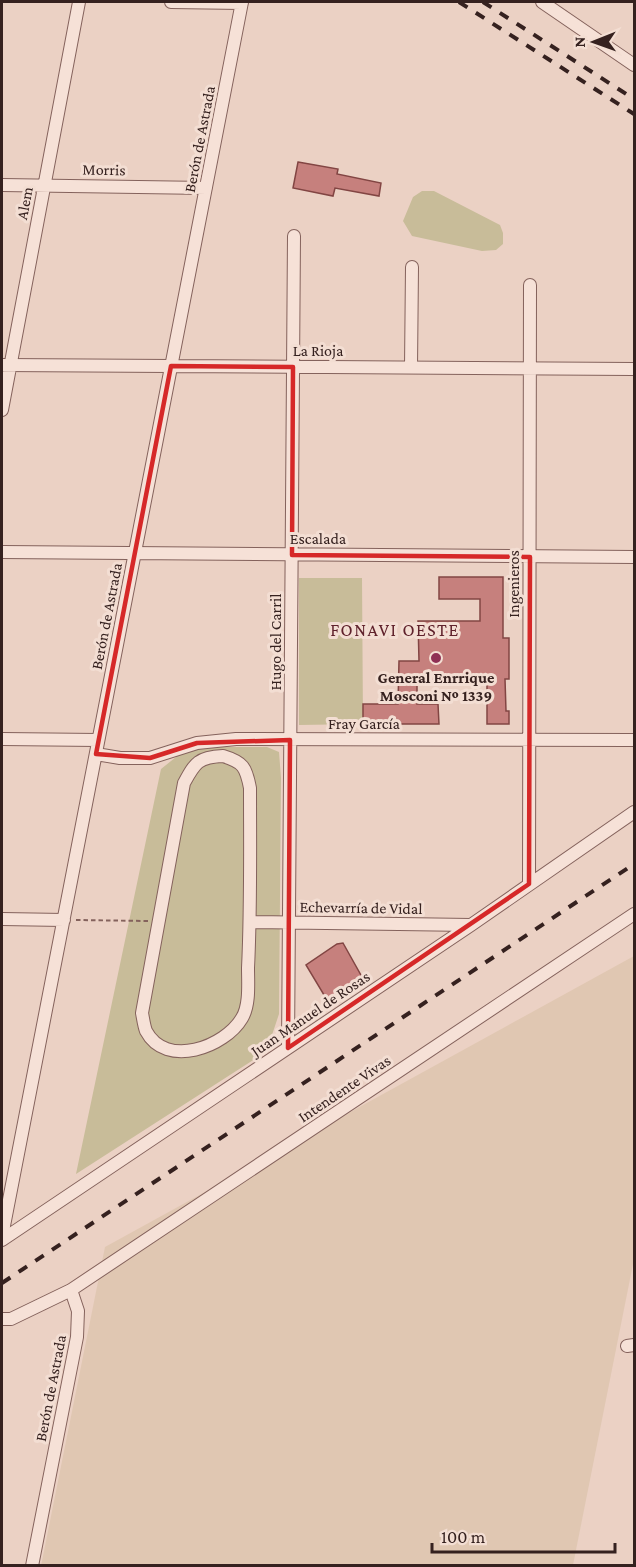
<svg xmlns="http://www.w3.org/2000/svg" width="636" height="1567" font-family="'Crimson Pro',serif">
<rect width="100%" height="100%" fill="#ebd1c4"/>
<path fill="#e0c7b2" d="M634,956V1259L573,1565L41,1566L105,1247Z"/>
<path fill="#c8bc99" d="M422,191H434L500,225L503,233V244L496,250L482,251L412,236L403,221L413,197Z
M299,578H362L363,724L299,725Z
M205,747H267L279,752L281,778L279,1014L270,1041L261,1055L76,1174L161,769L181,753Z"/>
<path fill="#c6807d" stroke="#824543" stroke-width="1.5" d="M298,162L338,169L337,174L381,183L379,196L335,188L333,196L293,188Z
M439,577H503V638H509V679H505L506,711H509V724H487V679L417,680V704H438L439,724H363V704H398L399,661H419L418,621H480V599H439Z
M343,943L362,977L327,1000L306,965L337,944Z"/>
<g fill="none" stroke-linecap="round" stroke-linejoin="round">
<g stroke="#84625c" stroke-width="14">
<path id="minor" d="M171,2L242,3
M542,2L634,65
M2,185L206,188
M2,365L634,369
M411,367L412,267
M2,410L79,2
M2,552L634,557
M2,739L98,740
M96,754L120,758H150L197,743L236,739L634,740
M223,756C243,762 246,767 250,788C250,848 251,908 248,968C248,983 250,1005 242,1018C225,1047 166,1069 146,1031C144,1026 143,1018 142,1013L184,783C195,763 198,757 223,756Z
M529,884L530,285
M2,919L64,920
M250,922L471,925
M288,1048L294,236
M2,1236L242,2
M2,1240L471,925L634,812
M2,1319H11L71,1290L634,914
M627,1346L634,1345
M32,1566L77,1337L78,1311L71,1290"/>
</g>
<path stroke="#84625c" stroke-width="2" stroke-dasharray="4.5 3" stroke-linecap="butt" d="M76,920L148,921"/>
<use href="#minor" stroke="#f6e1d7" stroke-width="12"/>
<path stroke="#35211f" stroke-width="4" stroke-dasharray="10 10" stroke-linecap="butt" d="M459,2L634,114
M483,2L634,99
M2,1283L634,864"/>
</g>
<path fill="none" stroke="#d62828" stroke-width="4.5" stroke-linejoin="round" d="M171,366L293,367L292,555L530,557L529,884L288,1048L290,740L197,743L150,758L96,754Z"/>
<circle fill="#8f3054" stroke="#f3ded3" stroke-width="2" cx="436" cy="658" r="6"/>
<g text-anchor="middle" stroke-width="6" stroke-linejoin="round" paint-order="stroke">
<g font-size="16" fill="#35211f" stroke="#f3ded3">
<text transform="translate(199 139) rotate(-79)" y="6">Berón de Astrada</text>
<text transform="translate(104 169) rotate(1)" y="6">Morris</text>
<text transform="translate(24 203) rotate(-79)" y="6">Alem</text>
<text x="318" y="356">La Rioja</text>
<text x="318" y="544">Escalada</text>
<text transform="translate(513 584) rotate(-90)" y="6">Ingenieros</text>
<text transform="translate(106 616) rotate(-79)" y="6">Berón de Astrada</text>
<text transform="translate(275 642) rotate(-90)" y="6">Hugo del Carril</text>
<text x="364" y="729">Fray García</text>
<text transform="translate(361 907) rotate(1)" y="6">Echevarría de Vidal</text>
<text transform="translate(310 1013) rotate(-34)" y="6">Juan Manuel de Rosas</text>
<text transform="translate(344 1088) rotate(-34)" y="6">Intendente Vivas</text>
<text transform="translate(50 1388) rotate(-79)" y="6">Berón de Astrada</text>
</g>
<g font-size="16" font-weight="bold" fill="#35211f" stroke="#f3ded3">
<text x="436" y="683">General Enrrique<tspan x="436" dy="18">Mosconi Nº 1339</tspan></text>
</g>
<g font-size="18" letter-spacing="1.5" fill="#5f212b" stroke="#f3ded3">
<text x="395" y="636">FONAVI OESTE</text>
</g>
</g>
<rect width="636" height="1567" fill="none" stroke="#35211f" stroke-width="6"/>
<g transform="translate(594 42) rotate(269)" stroke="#f3ded3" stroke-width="4.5" paint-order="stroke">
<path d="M0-4.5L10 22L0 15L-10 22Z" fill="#35211f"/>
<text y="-9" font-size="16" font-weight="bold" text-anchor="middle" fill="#35211f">N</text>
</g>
<path d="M432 1543v9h183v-9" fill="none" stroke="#35211f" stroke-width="3"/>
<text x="441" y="1543" font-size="18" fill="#35211f" stroke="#f3ded3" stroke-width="4.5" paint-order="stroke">100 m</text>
</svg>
